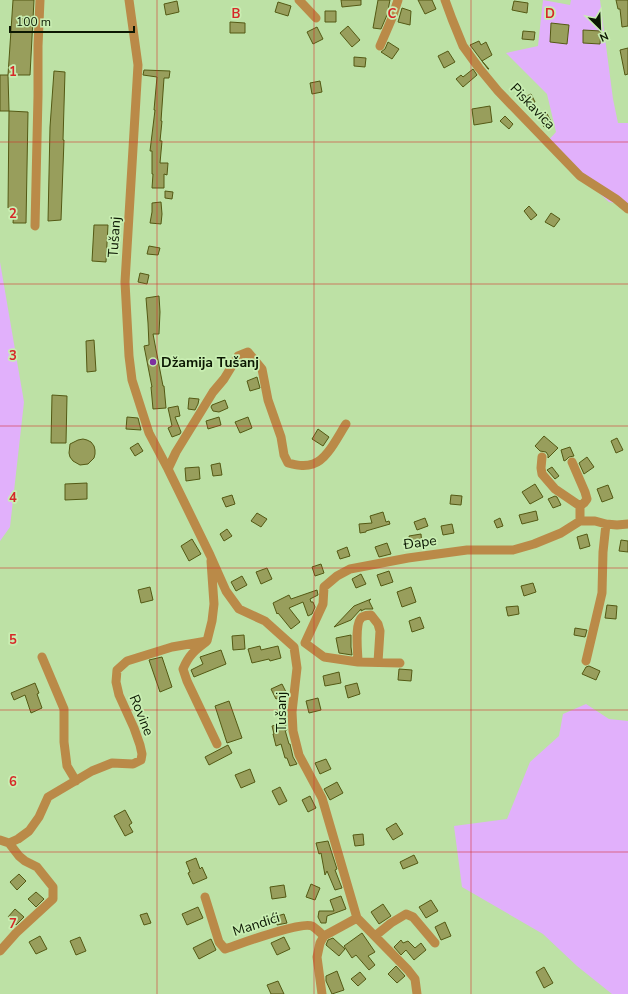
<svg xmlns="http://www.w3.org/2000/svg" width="628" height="994" font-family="'Nunito Sans',sans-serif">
<rect width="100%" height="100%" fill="#bde1a5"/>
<path fill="#e1b0fb" d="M543,0L570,5L571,0H600L613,99L618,123H628V205L609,202L545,144L556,132L547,94L506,53L538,46Z
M0,262L24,402L10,527L0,541Z
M586,704L609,719L628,721V994H612L577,966L543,934L462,887L454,826L507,819L530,762L559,736L563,714Z"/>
<path fill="#989e5c" stroke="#545914" d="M13,0H34L30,75H8Z
M341,0H361V5L342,7Z
M378,0H390L387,15L381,29L373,28Z
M418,0H432L436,9L425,14Z
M616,0H628V26L622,27L620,9H618Z
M177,1L179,12L166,15L164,4Z
M514,1L528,3L527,13L512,10Z
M278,2L291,6L288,16L275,12Z
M402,8L411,11L410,25L398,22Z
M325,11H336V22H325Z
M230,22L245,23V33H230Z
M551,23L569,25L567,44L550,42Z
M348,26L360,40L352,47L340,33Z
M317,27L323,39L313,44L307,32Z
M583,30L601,31L600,44L583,43Z
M523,31L535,32L534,40L522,39Z
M479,41L481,45L486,42L492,55L482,61L489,69H488L470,45Z
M388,42L399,49L392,59L381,52L385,49Z
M628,48V74L625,75L620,50Z
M448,51L455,62L444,68L438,56Z
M354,57L366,58L365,67L354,66Z
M473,69L477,75L463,87L456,79L461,75L463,77Z
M144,70L170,71L169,78H164L161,121H162L160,141H162L160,163H168L167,175L164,174V188H152L153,174H152V151H150L155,110H154L157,77L143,75Z
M54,71L65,72L63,140H64L61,220L48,221L50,127Z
M0,75H8L9,111H0Z
M320,81L322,92L312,94L310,83Z
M531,94L535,102L526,106L523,98Z
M490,106L492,122L474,125L472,109Z
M9,111L28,112L26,223H13L14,209L8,208Z
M546,112L552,123L544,127L539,116Z
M505,116L513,124L509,129L500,121Z
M165,191L173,192L172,199L165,198Z
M161,202L162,214L161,224L150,223L152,212V203Z
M529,206L537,215L531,220L524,211Z
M551,213L560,219L554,227L545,222Z
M94,225H108L106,262L92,261Z
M149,246L160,248L158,255L147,254Z
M140,273L149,275L147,284L138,282Z
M159,296L160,312L159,334H153L163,386H164L166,408L153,409L151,387H152L144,346L149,345L148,323L146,298Z
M94,340L96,371L87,372L86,341Z
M257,377L260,388L250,391L247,381Z
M52,395L67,396L66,443H51Z
M189,398L199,399L198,404L195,410L188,409Z
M225,400L228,408L219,412L213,411L211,407L212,405Z
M178,406L180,416L175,417L181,432L180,434L172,437L168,428L172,426L168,408Z
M127,417L138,418L141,430L126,429Z
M219,417L221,425L208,429L206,421Z
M248,417L252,428L240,433L235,422Z
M318,429L329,437L323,446L312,439Z
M544,436L558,448L548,458V455L546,452L540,451L535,446Z
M617,438L623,450L616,453L611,441Z
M83,439L87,440L91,442L94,446L95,450V454L94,458L88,464L80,465L73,461L70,457L69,453L70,444L78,440Z
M138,443L143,451L135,456L130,448Z
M570,447L574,456L569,457L566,460L564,461L561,450Z
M587,457L594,467L584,474L579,463Z
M220,463L222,475L213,476L211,465Z
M199,467L200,479L186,481L185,468Z
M552,467L559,476L555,479L548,471L547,470Z
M87,483V499L65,500V484Z
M535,484L543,497L530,504L522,492Z
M608,485L613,498L602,502L597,489Z
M232,495L235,504L226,507L222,498Z
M451,495L462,496L461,505L450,504Z
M555,496L557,497L561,505L553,508L548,499Z
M536,511L538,520L522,524L519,515Z
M383,512L386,522L389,521L390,524L366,531V532L360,533L359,524L372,523L370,516Z
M257,513L267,519L261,527L251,521Z
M425,518L428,526L417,530L414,522Z
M500,518L503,526L497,528L494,521Z
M452,524L454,533L443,535L441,526Z
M227,529L232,536L224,541L220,534Z
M421,534L422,545L411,547L409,536Z
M587,534L590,546L580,549L577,537Z
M192,539L201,554L189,561L181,546Z
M621,540L628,541V552L619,551Z
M387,543L391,554L379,557L375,547Z
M347,547L350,556L340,559L337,551Z
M321,564L324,573L315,576L312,567Z
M267,568L272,579L261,584L256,572Z
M389,571L393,582L381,586L377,575Z
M361,574L366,584L356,588L352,579Z
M242,576L247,585L236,591L231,582Z
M533,583L536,592L524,596L521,586Z
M150,587L153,600L141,603L138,590Z
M411,587L416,602L402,607L397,592Z
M317,590L318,595L310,599L311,602H313L315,607L312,614L308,616L303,602L289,608L300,622L291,629L278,613L277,614L273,603L289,595L291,599Z
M371,599L369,601L373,609H365L361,611V609L351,620L334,627L354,606Z
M607,605L617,606L616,619L605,618Z
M518,606L519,614L508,616L506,607Z
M420,617L424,628L412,632L409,621Z
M575,628L587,630L585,637L574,635Z
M244,635L245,649L233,650L232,636Z
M351,635V647L352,655L339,653L336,638Z
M260,646L261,650L278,646L281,658L270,661L269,659L252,663L248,649Z
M221,650L226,664L194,677L191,670L203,664L200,657Z
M162,657L172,687L160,692L149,660Z
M589,666L600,671L596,680L582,674L586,667Z
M399,669L412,670L411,681L398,680Z
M339,672L341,683L325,686L323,676Z
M35,683L39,693L37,694L42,708L31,713L25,695L14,700L11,693Z
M357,683L360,694L348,698L345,686Z
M282,684L287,694L276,699L271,689Z
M318,698L321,710L309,713L306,701Z
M229,701L242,738L227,743L215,706Z
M285,723L287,730H285L289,744H290L293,757L297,764L290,766L287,758H285L281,744L276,746L273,734H274L272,726Z
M228,745L232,753L209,765L205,757Z
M326,759L331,769L320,774L315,763Z
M250,769L255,782L241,788L235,775Z
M337,782L343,793L330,800L324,789Z
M280,787L287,801L279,805L272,791Z
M310,796L316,808L308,812L302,800Z
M125,810L132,823L129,825L133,832L125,836L114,816Z
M396,823L403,834L393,840L386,829Z
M363,834L364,845L355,846L353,835Z
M328,841L337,869L335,870L342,888L335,890L327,871L325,875L321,853L319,854L316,843Z
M414,855L418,863L403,869L400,862Z
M196,858L200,869L202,867L207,878L193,884L188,873L190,872L186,862Z
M19,874L26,881L17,890L10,882Z
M311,884L320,888L315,900L306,897Z
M284,885L286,897L272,899L270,887Z
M36,892L44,899L36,907L28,899Z
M341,896L346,909L327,916L326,923H321L318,917L319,911H334L330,900Z
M431,900L438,911L426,918L419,907Z
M383,904L391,916L379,924L371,912Z
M198,907L203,918L187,925L182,914Z
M15,909L24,917L16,925L8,917Z
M147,913L151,923L144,925L140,915Z
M284,914L287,923L277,925L274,917Z
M445,922L451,936L441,940L435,927Z
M362,933L375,952L368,956L375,965L369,970L356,955L352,958L344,946Z
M40,936L47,949L36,954L29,942Z
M80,937L86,951L76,955L70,941Z
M284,937L290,949L277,955L271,943Z
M333,938L345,949L339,956L326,945L328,940Z
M211,939L216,950L199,959L193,948Z
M401,940L403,943L408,941L415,948L421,943L426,950L414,960L406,950L401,955L394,947Z
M396,966L405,976L397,983L388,974Z
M544,967L553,983L544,988L536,972Z
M337,971L344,990L332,994L326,981V976Z
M360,972L366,979L358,986L351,979Z
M278,981L284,994H271L267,985Z"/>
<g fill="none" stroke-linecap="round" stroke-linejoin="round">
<path stroke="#ba8a48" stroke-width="9" d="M129,0L138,65L125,282L129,356L132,380L149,433L168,469L210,555L226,591L239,609L265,621L294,647L297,668L292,712L293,731L299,755L322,798L357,918L408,970L415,979L417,994
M299,0L316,18
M445,0L452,19L463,46L479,68L498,91L580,176L616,199L628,209
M380,46L392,18L398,0
M35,226L38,96V46L40,0
M542,457L541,468L542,474L555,489L580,506V521
M572,462L585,492L587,499L584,503L580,506
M168,469L176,452L213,392L224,379L238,356L248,352L262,369L268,400L281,437L284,455L288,463C296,465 304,467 313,464C327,460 338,436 346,424
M206,642C194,651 189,655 183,669L187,681L217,744
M305,643L323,604L324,587L337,576L350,569L408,558L467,550H513L534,544L561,533L580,521H595L606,524L617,525L628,524
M305,643L324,657L358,662L400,663
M42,657L64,709V742L67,766L76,781
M586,661L602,593L603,552L606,524
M358,662C358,653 354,623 362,617C364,616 369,615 371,615L378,624L380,631L378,662
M0,840L9,843L19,856L25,861L37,867L53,887V899L16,933L0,951
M9,843L18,839L29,831L39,817L48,797L92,771L112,763L133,764L141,760L142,754L140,745L134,728L119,695L116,682L117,670L127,661L172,647L207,641L212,621L214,604L211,561
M205,897L219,942L225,949C240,944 301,921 312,926C316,928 320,933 324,936
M375,936L391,923L406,914L413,917L435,943
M322,994L317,957L320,943L324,936L357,918"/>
</g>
<path fill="none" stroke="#d62828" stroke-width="1" stroke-opacity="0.55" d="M157,0V994M314,0V994M471,0V994M0,142H628M0,284H628M0,426H628M0,568H628M0,710H628M0,852H628"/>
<circle fill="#7d2fa0" stroke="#c9eeb2" stroke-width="1.5" cx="153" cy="362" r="4"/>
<g text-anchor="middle" stroke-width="3.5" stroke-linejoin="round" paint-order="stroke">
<g font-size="14" fill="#0c1803" stroke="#c9eeb2">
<text transform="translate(533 106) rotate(46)" y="5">Piskavica</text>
<text transform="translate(114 237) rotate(-86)" y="5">Tušanj</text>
<text transform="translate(420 542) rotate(-8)" y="5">Đape</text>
<text transform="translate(281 712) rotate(-90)" y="5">Tušanj</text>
<text transform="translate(142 715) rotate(68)" y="5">Rovine</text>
<text transform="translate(256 924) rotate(-18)" y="5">Mandići</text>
</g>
<g font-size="14" font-weight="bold" fill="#0c1803" stroke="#c9eeb2" text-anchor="start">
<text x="161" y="367">Džamija Tušanj</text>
</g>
</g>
<g font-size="13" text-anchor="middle" font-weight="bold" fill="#d62828" stroke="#c9eeb2" stroke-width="3.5" stroke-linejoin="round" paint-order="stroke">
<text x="236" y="18">B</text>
<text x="392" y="18">C</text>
<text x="550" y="18">D</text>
<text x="13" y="76">1</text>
<text x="13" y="218">2</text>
<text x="13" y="360">3</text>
<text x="13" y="502">4</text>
<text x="13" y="644">5</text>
<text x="13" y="786">6</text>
<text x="13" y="928">7</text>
</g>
<g transform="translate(600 28) rotate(156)" stroke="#c9eeb2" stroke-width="3" paint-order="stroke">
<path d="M0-3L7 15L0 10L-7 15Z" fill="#0c1803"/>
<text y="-6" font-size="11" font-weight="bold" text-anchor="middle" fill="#0c1803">N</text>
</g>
<path d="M10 26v6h124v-6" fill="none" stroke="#0c1803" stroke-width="2"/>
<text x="16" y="26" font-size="12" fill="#0c1803" stroke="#c9eeb2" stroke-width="3" paint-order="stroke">100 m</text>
</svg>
